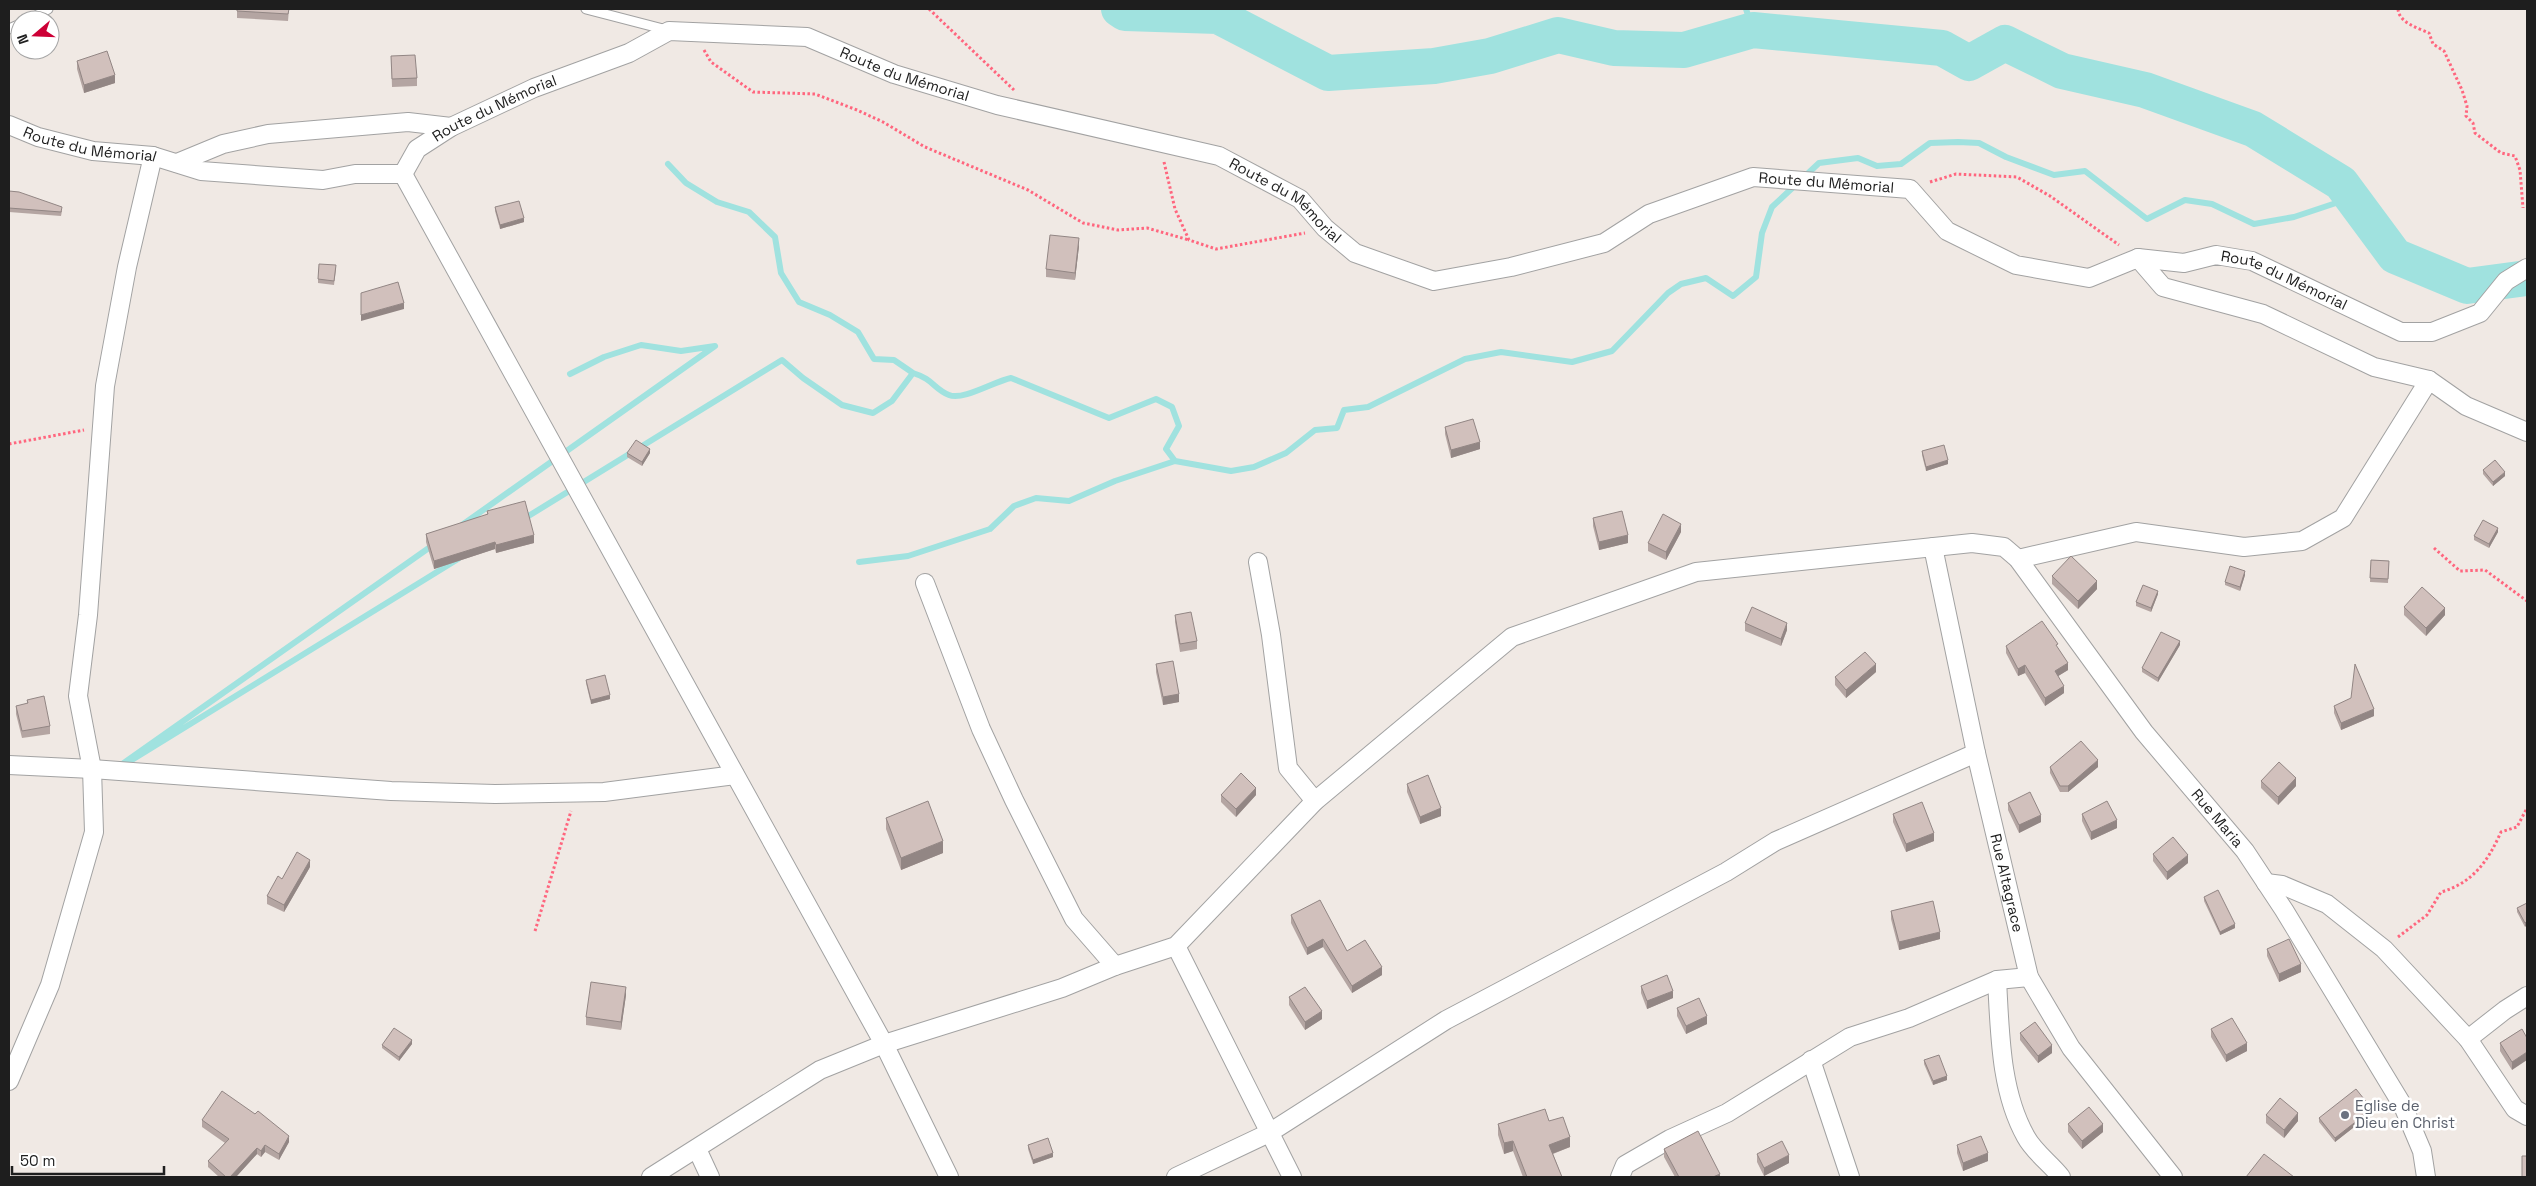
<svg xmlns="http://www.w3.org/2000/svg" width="2536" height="1186" font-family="'Space Grotesk',sans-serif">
<rect width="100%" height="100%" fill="#f0e9e4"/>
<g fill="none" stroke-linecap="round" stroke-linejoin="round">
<path stroke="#a0e2df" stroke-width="6" d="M1746,9L1753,30
M668,164L686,183L717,202L749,212L775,237L781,273L799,302L830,315L858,332L874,359L894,360L913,373
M522,520L782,360L803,378L842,405L873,413L892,401L913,373C933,379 934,389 949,395C963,401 995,381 1011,378L1109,418L1156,399L1172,407L1179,426L1166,449L1175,461L1231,471L1254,467L1286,453L1315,430L1337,428L1344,410L1368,407L1465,359L1501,352L1572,362L1612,351L1668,293L1681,284L1706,278L1733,296L1756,277L1762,233L1772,207L1819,163L1858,158L1877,166L1901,164L1930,143L1958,142L1979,143L2006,157L2054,175L2085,171L2147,219L2185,200L2212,204L2254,224L2294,217L2351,198
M462,525L715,346L681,351L641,345L604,357L570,374
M859,562L908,556L990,529L1014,506L1036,498L1069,501L1115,481L1175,461
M122,766L458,559
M118,767L433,545"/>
<path stroke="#a0e2df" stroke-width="36" d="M1119,9L1125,13L1218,16L1328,73L1434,66L1490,56L1558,35L1614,48L1684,50L1753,30L1942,48L1969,63L2005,43L2062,71L2145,90L2253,129L2341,183L2395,256L2467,286L2527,278"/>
<g stroke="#a2a2a2" stroke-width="11">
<path id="service" d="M586,9L667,30
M29,20L48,9
M9,29L20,24"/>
</g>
<g stroke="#a2a2a2" stroke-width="20">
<g id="minor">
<path id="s1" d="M9,125L38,137L93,151L153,156L201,171L323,180L355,174H403L417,149L451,127L534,88L629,53L669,31L807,37L894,74L997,105L1219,156L1300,199L1325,228L1355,253L1434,281L1511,267L1604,243L1649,214L1753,177L1910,189L1947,231L2016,265L2089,278L2138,258L2184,263L2216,255L2252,261L2401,332H2432L2480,313L2506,281L2527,268"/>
<path d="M177,163L223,144L268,134L408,122L451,127"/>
<path d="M403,174L884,1044L949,1177"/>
<path d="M2138,258L2163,287L2263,314L2374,367L2429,380"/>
<path id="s2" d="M1933,547L1976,753L2029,977L2071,1048L2173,1177"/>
<path d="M2018,559L2136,532L2244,547L2302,541L2343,518L2429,380L2466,406L2527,432"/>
<path d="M1258,562L1271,635L1288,768L1315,801"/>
<path d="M925,583L981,729L1014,800L1074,919L1115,966"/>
<path d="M9,765L92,769L391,791L495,794L604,792L735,775"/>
<path d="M2266,883L2282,885L2327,904L2384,949L2468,1039L2515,1109L2527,1116"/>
<path d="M1176,946L1292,1177"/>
<path d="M1997,980C2000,1032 2000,1091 2026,1137C2034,1152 2051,1164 2061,1177"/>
<path d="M2468,1039L2505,1010L2527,996"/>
<path d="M1811,1060L1850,1177"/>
<path d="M9,1081L50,985L94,832L92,769L78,696L88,615L105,386L127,267L153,156"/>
<path d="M697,1149L710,1177"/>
<path id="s3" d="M651,1177L820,1070L884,1044L1062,988L1115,966L1176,946L1315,801L1512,637L1696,572L1972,543L2004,547L2018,559L2144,732L2245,851L2284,910L2403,1106L2422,1151L2426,1177"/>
<path d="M1176,1177L1269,1133L1446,1020L1726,872L1776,841L1976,753"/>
<path d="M1620,1177L1625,1165L1670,1139L1727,1113L1850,1037L1909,1018L1997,980L2029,977"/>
</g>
</g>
<path stroke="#ff667e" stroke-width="3" stroke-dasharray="2.5 2.5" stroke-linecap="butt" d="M929,9L1014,90
M2398,9C2399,23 2418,28 2429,33L2433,44L2444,51L2462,90L2467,106L2466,116L2473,123L2475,133L2501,153L2515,156L2520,170L2523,208
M704,50L711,62L753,92L815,94L857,110L883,122L925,147L1028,190L1083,223L1118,230L1147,228L1189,240
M1164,162L1175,209L1189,240L1216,249L1305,233
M1930,182L1956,174L2017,177L2050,196L2119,245
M9,444L84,430
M2434,548L2460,571L2485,570L2527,601
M535,931L571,811
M2398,937L2427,915L2441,892C2473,883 2488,861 2501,832L2517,827L2527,808"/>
<use href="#service" stroke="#fff" stroke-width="9"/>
<use href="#minor" stroke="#fff" stroke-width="18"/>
</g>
<path fill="#b4a5a2" d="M237,9H289L288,21L237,18Z
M391,56L417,78V86L392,87Z
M77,61L115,83L84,93L77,69Z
M9,191L62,211L61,216L9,212Z
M495,207L524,222L500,229L495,211Z
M1079,246L1075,280L1046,277V269Z
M336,269L334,285L318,283V279Z
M1445,427L1480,449L1451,458L1445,434Z
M1922,451L1948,464L1926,471L1922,455Z
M627,453H650L642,466L627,457Z
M2483,470L2505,476L2493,486L2483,474Z
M487,511L534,543L496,553L495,549L434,569L426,542V534L487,515Z
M1593,518L1628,543L1599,550L1593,526Z
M1681,532L1666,560L1648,551V543Z
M2498,532L2489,548L2474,540V536Z
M2371,560L2389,561L2388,583L2370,582Z
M2245,575L2240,591L2225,585V582Z
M2052,576L2097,589L2078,609L2052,584Z
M2158,594L2151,612L2136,606V602Z
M2404,607L2445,615L2426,636L2404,615Z
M1175,615L1197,641V649L1180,652L1175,622Z
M1745,623L1787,630L1781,646L1745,631Z
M2180,645L2158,682L2142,672V668Z
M2006,646L2058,648L2068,670L2058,676L2064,693L2045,706L2025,673L2018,676L2006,653Z
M1156,664L1179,702L1163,705L1156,672Z
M1876,672L1846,698L1835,685V677Z
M586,680L610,699L591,704L586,683Z
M27,700L50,726V734L22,738L16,714V706L27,704Z
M2334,706L2374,716L2341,730L2334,713Z
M2050,767H2098L2068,792H2060L2050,773Z
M2261,781L2296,786L2278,805L2261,788Z
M1407,784L1441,816L1420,824L1407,792Z
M1221,795H1256L1236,817L1221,802Z
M2008,803L2041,822L2019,833L2008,810Z
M1893,814L1934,841L1906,852L1893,822Z
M2082,814L2117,828L2091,840L2082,821Z
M886,818L943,853L901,870L886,829Z
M2153,854L2188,863L2167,880L2153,861Z
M310,867L284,912L267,904V896Z
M2204,897L2235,928L2220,935L2204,901Z
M2527,903L2525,927L2517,912V908Z
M1891,911L1940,939L1899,950L1891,919Z
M1291,915L1347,951L1382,975L1352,993L1323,947L1307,955L1291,923Z
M2267,949L2301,972L2279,982L2267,956Z
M1641,986L1673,998L1647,1009L1641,993Z
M626,995L621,1030L586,1025V1017Z
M1289,997L1322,1019L1305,1030L1289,1005Z
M1677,1008L1707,1024L1686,1034L1677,1016Z
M2211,1029L2247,1051L2226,1062L2211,1037Z
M2522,1029L2512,1070L2500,1051V1043Z
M2020,1033L2052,1053L2038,1063L2020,1040Z
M412,1044L399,1061L382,1048V1045Z
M1924,1060L1947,1080L1933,1085L1924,1064Z
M2372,1113L2335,1142L2319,1122V1118Z
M2266,1115L2298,1121L2284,1138L2266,1123Z
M202,1120L289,1142L279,1160L265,1152L261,1157L257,1154L236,1177H219L208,1167V1161L225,1143L202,1127Z
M1549,1121L1570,1147L1553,1154L1562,1177H1523L1513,1151L1504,1154L1498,1135V1124Z
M2068,1124L2103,1132L2082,1149L2068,1132Z
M1028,1145L1053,1157L1033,1164L1028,1149Z
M1957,1145L1988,1161L1963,1171L1957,1153Z
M1664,1149L1720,1177H1675L1664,1157Z
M1757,1154L1789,1163L1764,1176L1757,1162Z"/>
<path fill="#928684" d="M115,75V83L84,93V85Z
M524,218V222L500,229V225Z
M1079,238V246L1075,280V273Z
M404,303V309L361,321V315Z
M1480,442V449L1451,458V450Z
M650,449V453L642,466V462Z
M1948,460V464L1926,471V467Z
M2505,472V476L2493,486V482Z
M1681,524V532L1666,560V552Z
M2498,528V532L2489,548V544Z
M534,535V543L496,553V545Z
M1628,535V543L1599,550V542Z
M495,542V549L434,569V561Z
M2245,571V575L2240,591V587Z
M2097,581V589L2078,609V601Z
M2158,591V594L2151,612V608Z
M2445,608V615L2426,636V628Z
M1787,623V630L1781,646V639Z
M2180,641V645L2158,682V678Z
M2068,663V670L2055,678V671Z
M1876,664V672L1846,698V690Z
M2025,665V673L2018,676V669Z
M2064,686V693L2045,706V698Z
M1179,694V702L1163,705V697Z
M610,695V699L591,704V700Z
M2374,709V716L2341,730V723Z
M2098,760V767L2068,792V786Z
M2296,778V786L2278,805V797Z
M1256,788V795L1236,817V809Z
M1441,808V816L1420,824V817Z
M2041,815V822L2019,833V825Z
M2117,820V828L2091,840V832Z
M1934,833V841L1906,852V844Z
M943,841V853L901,870V858Z
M2188,855V863L2167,880V872Z
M310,860V867L284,912V905Z
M2527,921V925L2525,927V923Z
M2235,924V928L2220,935V932Z
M1940,932V939L1899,950V942Z
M1323,939V947L1307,955V948Z
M2301,964V972L2279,982V974Z
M1382,967V975L1352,993V986Z
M626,987V995L621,1030V1022Z
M1673,991V998L1647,1009V1001Z
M1322,1011V1019L1305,1030V1022Z
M1707,1016V1024L1686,1034V1026Z
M412,1040V1044L399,1061V1057Z
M2247,1043V1051L2226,1062V1055Z
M2052,1045V1053L2038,1063V1056Z
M2527,1052V1060L2512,1070V1062Z
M1947,1076V1080L1933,1085V1081Z
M2372,1109V1113L2335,1142V1138Z
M2298,1113V1121L2284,1138V1130Z
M2103,1124V1132L2082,1149V1141Z
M289,1136V1142L279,1160V1154Z
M1570,1137V1147L1549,1155V1145Z
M1513,1141V1151L1504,1154V1143Z
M265,1145V1152L261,1157V1151Z
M257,1148V1154L236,1177H230Z
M1053,1153V1157L1033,1164V1160Z
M1988,1153V1161L1963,1171V1163Z
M1789,1155V1163L1764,1176V1168Z
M1720,1174V1177H1713Z"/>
<path fill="#d1c0bc" stroke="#928684" d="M237,9H289L288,14L237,11Z
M107,51L115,75L84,85L77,61Z
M415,55L417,78L392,79L391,56Z
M9,191L19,192L62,207L61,212L9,208Z
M519,201L524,218L500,225L495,207Z
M1050,235L1079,238L1075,273L1046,269Z
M319,264L336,265L334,281L318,279Z
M398,282L404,303L361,315V293Z
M1473,419L1480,442L1451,450L1445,427Z
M636,440L650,449L642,462L627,453Z
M1944,445L1948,460L1926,467L1922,451Z
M2495,460L2505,472L2493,482L2483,470Z
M525,501L534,535L496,545L495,542L434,561L426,534L488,514L487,511Z
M1622,511L1628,535L1599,542L1593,518Z
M1663,514L1681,524L1666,552L1648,543Z
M2483,520L2498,528L2489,544L2474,536Z
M2071,556L2097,581L2078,601L2052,576Z
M2371,560L2389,561L2388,579L2370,578Z
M2230,566L2245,571L2240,587L2225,582Z
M2143,585L2158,591L2151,608L2136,602Z
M2422,587L2445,608L2426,628L2404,607Z
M1752,607L1787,623L1781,639L1745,623Z
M1191,612L1197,641L1180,644L1175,615Z
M2042,621L2058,644L2056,645L2068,663L2055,671L2064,686L2045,698L2025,665L2018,669L2006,646Z
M2161,632L2180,641L2158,678L2142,668Z
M1865,652L1876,664L1846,690L1835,677Z
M1173,661L1179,694L1163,697L1156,664Z
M2355,664L2374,709L2341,723L2334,706L2351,698Z
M605,675L610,695L591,700L586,680Z
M44,696L50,726L22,731L16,706L28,703L27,700Z
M2081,741L2098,760L2068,786H2060L2050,767Z
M2279,762L2296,778L2278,797L2261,781Z
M1241,773L1256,788L1236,809L1221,795Z
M1428,775L1441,808L1420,817L1407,784Z
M2030,792L2041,815L2019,825L2008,803Z
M928,801L943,841L901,858L886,818Z
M2107,801L2117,820L2091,832L2082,814Z
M1922,802L1934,833L1906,844L1893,814Z
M2173,837L2188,855L2167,872L2153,854Z
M297,852L310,860L284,905L267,896L278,876L282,879Z
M2218,890L2235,924L2220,932L2204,897Z
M1320,900L1347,951L1365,940L1382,967L1352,986L1323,939L1307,948L1291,915Z
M1933,901L1940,932L1899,942L1891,911Z
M2527,903V921L2525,923L2517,908Z
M2289,939L2301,964L2279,974L2267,949Z
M1667,975L1673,991L1647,1001L1641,986Z
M591,982L626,987L621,1022L586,1017Z
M1305,987L1322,1011L1305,1022L1289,997Z
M1699,998L1707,1016L1686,1026L1677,1008Z
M2232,1018L2247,1043L2226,1055L2211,1029Z
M2035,1022L2052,1045L2038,1056L2020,1033Z
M394,1028L412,1040L399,1057L382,1045Z
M2522,1029L2527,1038V1052L2512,1062L2500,1043Z
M1939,1055L1947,1076L1933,1081L1924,1060Z
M2356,1089L2372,1109L2335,1138L2319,1118Z
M222,1091L255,1114L258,1111L289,1136L279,1154L265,1145L261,1151L257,1148L230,1177H226L208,1161L229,1139L202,1120Z
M2280,1098L2298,1113L2284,1130L2266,1115Z
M2089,1107L2103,1124L2082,1141L2068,1124Z
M1545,1109L1549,1121L1563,1117L1570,1137L1549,1145L1562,1177H1527L1513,1141L1504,1143L1498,1124Z
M1698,1131L1720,1174L1713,1177H1679L1664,1149Z
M1981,1136L1988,1153L1963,1163L1957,1145Z
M1048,1138L1053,1153L1033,1160L1028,1145Z
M1782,1141L1789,1155L1764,1168L1757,1154Z
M2264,1154L2294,1177H2246Z
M2522,1156H2527V1177H2522Z"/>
<circle fill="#6b7280" stroke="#fff" stroke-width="2" cx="2345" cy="1115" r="5"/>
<g text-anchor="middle" stroke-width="5" stroke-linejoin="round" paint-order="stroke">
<g font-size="15" fill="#1e1e1e" stroke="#fff">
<text dy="5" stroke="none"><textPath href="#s1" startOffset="952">Route du Mémorial</textPath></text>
<text dy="5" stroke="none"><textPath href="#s1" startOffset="518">Route du Mémorial</textPath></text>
<text dy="5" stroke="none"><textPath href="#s1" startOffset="84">Route du Mémorial</textPath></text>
<text dy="5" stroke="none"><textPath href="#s1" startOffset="1942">Route du Mémorial</textPath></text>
<text dy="5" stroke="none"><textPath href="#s1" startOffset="1358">Route du Mémorial</textPath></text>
<text dy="5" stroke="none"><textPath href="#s1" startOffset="2438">Route du Mémorial</textPath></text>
<text dy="5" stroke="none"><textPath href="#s3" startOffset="1885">Rue Maria</textPath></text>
<text dy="5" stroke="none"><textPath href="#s2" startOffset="344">Rue Altagrace</textPath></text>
</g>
<g font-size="15" fill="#5b616d" stroke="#fff" text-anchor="start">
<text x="2355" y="1111">Eglise de<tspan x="2355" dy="17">Dieu en Christ</tspan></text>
</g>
</g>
<rect width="2536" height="1186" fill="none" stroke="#1e1e1e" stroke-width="20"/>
<g transform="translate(35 35) rotate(251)"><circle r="24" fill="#ffffff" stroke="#a5a5a5"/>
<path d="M0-4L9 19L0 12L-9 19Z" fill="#cd0036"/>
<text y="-8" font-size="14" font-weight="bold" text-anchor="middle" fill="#1e1e1e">N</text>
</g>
<path d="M12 1166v8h152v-8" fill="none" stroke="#1e1e1e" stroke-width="2.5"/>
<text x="20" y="1166" font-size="15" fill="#1e1e1e" stroke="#ffffff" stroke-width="4" paint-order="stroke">50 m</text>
</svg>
